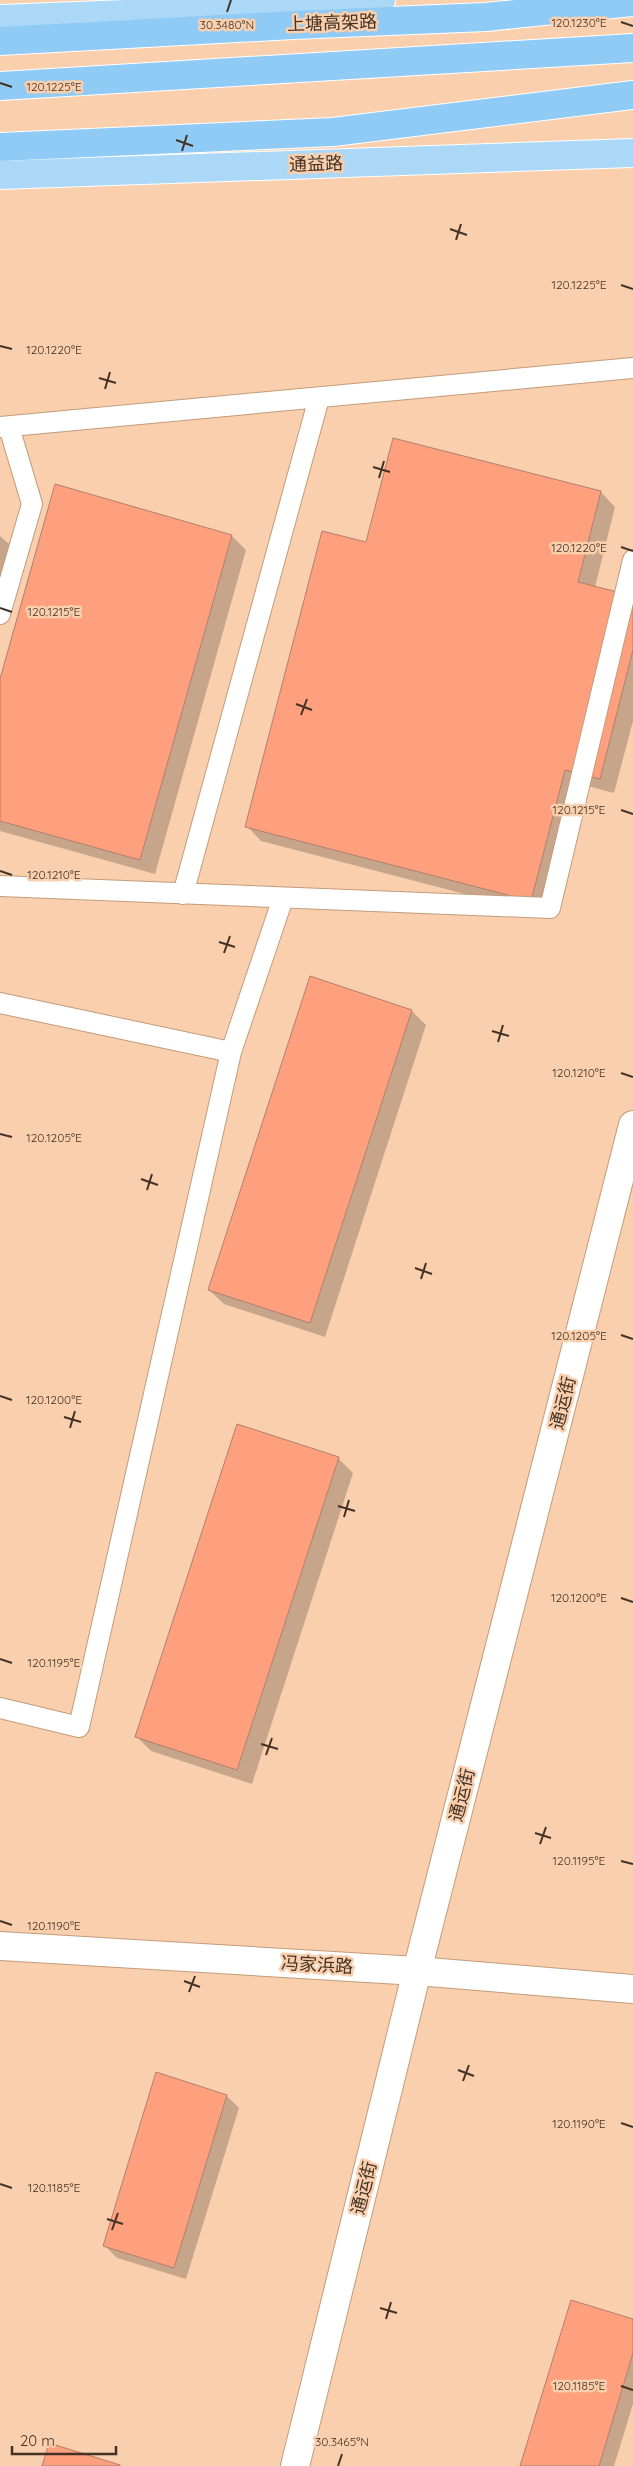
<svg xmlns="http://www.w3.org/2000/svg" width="633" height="2466" font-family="Quicksand,'Noto Sans SC',sans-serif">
<rect width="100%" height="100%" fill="#f9cfad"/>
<path fill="#0003" d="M601,492L615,507L595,587L633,597V721L614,793L580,784L546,915L261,841L247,826L367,544Z
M0,536L17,551L0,610Z
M232,536L246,550L155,874L0,831V683Z
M412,1011L426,1025L325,1337L224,1304L209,1290Z
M338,1458L353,1473L252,1784L151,1751L137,1737Z
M157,2074L227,2096L239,2108L186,2279L117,2258L105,2246Z
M633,2320V2404L614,2466H522Z"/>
<path fill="#fea07d" stroke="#af7f6d" d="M393,438L601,491L578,582L633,596V650L600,779L565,770L531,901L245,827L322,531L366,542Z
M55,484L232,535L140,860L0,821V679Z
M310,976L412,1010L310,1323L208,1290Z
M237,1424L339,1457L237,1770L135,1737Z
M156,2072L227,2095L174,2268L103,2246Z
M571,2300L633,2319V2353L599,2466H520Z
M49,2443L120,2465V2466H42Z"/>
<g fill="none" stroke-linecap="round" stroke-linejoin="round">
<g stroke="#c39c7b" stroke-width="22">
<path id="service" d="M0,427L633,368
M0,614L32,504L9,427
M0,886L550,908L633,560
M183,894L319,398
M0,1003L231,1052
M0,1708L79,1727L231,1052L283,898"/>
</g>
<g stroke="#c39c7b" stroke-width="30">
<path id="minor" d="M0,1946L417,1971L633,1989"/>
</g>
<g stroke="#c39c7b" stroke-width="30">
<path id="tertiary" d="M295,2466L417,1971L633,1125"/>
</g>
<g stroke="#fff" stroke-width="30">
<path id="primary" d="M0,19L253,9L381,0
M0,175L633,153"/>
</g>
<g stroke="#fff" stroke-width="30">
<path id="trunk" d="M0,41L293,25L486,17L633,2
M0,86L633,48
M0,147L333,132L633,95"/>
</g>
<use href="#service" stroke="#fff" stroke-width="20"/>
<use href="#minor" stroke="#fff" stroke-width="28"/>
<use href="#tertiary" stroke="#fff" stroke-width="28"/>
<use href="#primary" stroke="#acd8f8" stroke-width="28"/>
<use href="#trunk" stroke="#90cbf6" stroke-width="28"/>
</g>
<path fill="none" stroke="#433225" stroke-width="2" d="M227,12L231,0M621,22L633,26M0,83L12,87M176,140L193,146M182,151L187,135M450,229L467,235M456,240L461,224M621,285L633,289M0,346L12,349M99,378L116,383M105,389L110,372M373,467L390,472M379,478L384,461M621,547L633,551M0,608L12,612M296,704L312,710M301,715L307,699M621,810L633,814M0,871L12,875M219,942L235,947M224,953L230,936M492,1031L509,1036M498,1042L503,1025M621,1073L633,1077M0,1134L12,1137M141,1179L158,1185M147,1190L152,1174M415,1268L432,1274M421,1279L426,1263M621,1335L633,1339M0,1396L12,1400M64,1417L81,1422M70,1428L75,1411M338,1506L355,1511M344,1517L349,1500M621,1598L633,1602M0,1659L12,1663M261,1744L278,1749M266,1755L272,1738M535,1833L551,1838M540,1844L546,1827M621,1861L633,1864M0,1921L12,1925M184,1981L200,1987M189,1992L195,1976M458,2070L474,2076M463,2081L469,2065M621,2123L633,2127M0,2184L12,2188M107,2219L123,2224M112,2230L118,2213M380,2308L397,2313M386,2319L391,2302M621,2386L633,2390M338,2466L342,2454"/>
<g text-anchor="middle" stroke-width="5" stroke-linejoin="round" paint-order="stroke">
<g font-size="18" fill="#433225" stroke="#f9cfad">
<text transform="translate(332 23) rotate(-2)" y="6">上塘高架路</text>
<text transform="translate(316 164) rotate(-2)" y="6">通益路</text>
<text transform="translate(563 1403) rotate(-76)" y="6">通运街</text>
<text transform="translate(462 1795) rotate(-76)" y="6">通运街</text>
<text transform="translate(317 1965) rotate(3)" y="6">冯家浜路</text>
<text transform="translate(364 2188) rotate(-76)" y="6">通运街</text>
</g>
</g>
<g font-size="12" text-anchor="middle" fill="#433225" stroke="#f9cfad" stroke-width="5" stroke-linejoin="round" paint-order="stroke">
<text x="579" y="27">120.1230°E</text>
<text x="227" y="29">30.3480°N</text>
<text x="54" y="91">120.1225°E</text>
<text x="579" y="289">120.1225°E</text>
<text x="54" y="354">120.1220°E</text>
<text x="579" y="552">120.1220°E</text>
<text x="54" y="616">120.1215°E</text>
<text x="579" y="814">120.1215°E</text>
<text x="54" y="879">120.1210°E</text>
<text x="579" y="1077">120.1210°E</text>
<text x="54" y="1142">120.1205°E</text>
<text x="579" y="1340">120.1205°E</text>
<text x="54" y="1404">120.1200°E</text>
<text x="579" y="1602">120.1200°E</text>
<text x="54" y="1667">120.1195°E</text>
<text x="579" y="1865">120.1195°E</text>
<text x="54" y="1930">120.1190°E</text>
<text x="579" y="2128">120.1190°E</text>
<text x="54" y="2192">120.1185°E</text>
<text x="579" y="2390">120.1185°E</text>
<text x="342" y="2446">30.3465°N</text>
</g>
<path d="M12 2446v8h104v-8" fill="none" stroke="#433225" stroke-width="2.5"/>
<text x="20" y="2446" font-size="15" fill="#433225" stroke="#f9cfad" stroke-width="4" paint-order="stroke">20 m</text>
</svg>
